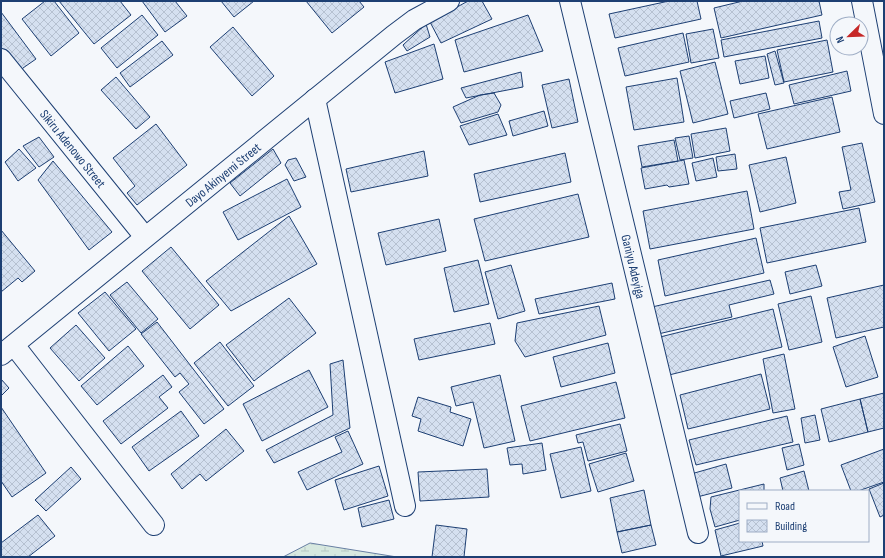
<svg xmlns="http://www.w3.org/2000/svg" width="885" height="558" font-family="'Sofia Sans Condensed',sans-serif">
<defs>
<pattern id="wetland-marsh" width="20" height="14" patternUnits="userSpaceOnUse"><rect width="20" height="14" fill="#d7e8df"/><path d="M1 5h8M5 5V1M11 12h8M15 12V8" fill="none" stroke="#b8c8c3"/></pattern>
<pattern id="building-cross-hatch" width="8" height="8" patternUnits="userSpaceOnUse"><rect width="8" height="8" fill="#d5e0f0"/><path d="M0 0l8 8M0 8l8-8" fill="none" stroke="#b6c1d1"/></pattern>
</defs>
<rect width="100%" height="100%" fill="#f4f7fb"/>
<path fill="url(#wetland-marsh)" stroke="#687fa3" d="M310,543L397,557H283Z"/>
<path fill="url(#building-cross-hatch)" stroke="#1d3f73" d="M45,1H54L79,33L51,56L22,19Z
M59,1H120L131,15L94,44Z
M142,1H175L187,16L165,32Z
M221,1H254L234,17Z
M306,1H359L364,7L332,33Z
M468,1H482L492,19L441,43L430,22Z
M669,1H697L701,19L615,38L609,14Z
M743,1H819L822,15L721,38L714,8Z
M1,12L36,59L23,68L18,75L1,55Z
M142,15L158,35L117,68L101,48Z
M528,15L543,51L464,72L455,40Z
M819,21L822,38L724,57L721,40Z
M426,24L430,37L407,51L403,45Z
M233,27L274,76L252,96L210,47Z
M713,29L719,58L691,63L686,34Z
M683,33L689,62L625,76L618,48Z
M827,40L833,72L784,82L777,50Z
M162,41L173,55L130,87L120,73Z
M434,44L443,79L395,93L385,62Z
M775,51L784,83L775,85L767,54Z
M765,56L769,78L740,84L735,61Z
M715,62L728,114L693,123L680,71Z
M847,71L851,91L794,104L789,85Z
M521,72L523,87L466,98L461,88Z
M116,77L150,117L136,129L101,90Z
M677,78L684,122L634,130L626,87Z
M569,79L578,122L552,128L542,85Z
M494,93L501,105L498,112L461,123L453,107L480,95Z
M766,93L770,109L734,118L730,101Z
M832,97L840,132L767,149L758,114Z
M544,111L548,126L513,136L509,121Z
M498,114L507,135L469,145L460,126Z
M156,124L187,165L137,205L127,193L135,186L113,158Z
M726,128L730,151L695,158L691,134Z
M689,136L693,158L680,160L675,138Z
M39,137L54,157L39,167L23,146Z
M674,140L678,161L642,167L638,146Z
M862,143L875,202L843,209L839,192L851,190L842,147Z
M19,149L36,168L18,181L5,162Z
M273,149L281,163L240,196L230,183Z
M424,151L428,176L351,192L346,169Z
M565,153L571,182L480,202L474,174Z
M735,154L737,169L718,171L716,157Z
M786,157L796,203L760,212L749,165Z
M296,158L306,177L294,181L285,165L288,160Z
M713,158L717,177L696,181L692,163Z
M684,160L689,184L669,187L667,185L645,189L641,168Z
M53,161L112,232L89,250L38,180Z
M287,179L301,207L238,240L223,212Z
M747,191L754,229L650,249L643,211Z
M578,194L589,237L485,261L474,219Z
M859,208L866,242L767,263L760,228Z
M289,216L317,264L231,311L206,281Z
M439,219L446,251L386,265L378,233Z
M1,230L35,271L22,282L18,278L1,292Z
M756,238L764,273L665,296L658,260Z
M171,247L219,305L190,329L142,271Z
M478,260L489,304L454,312L444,268Z
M511,265L525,311L498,319L485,272Z
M816,265L822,286L790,294L785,272Z
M770,280L774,294L729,305L732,317L658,334L652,307Z
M127,282L158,319L141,333L110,295Z
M612,283L615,299L539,314L535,299Z
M884,285V327L836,338L827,298Z
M105,292L136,329L109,351L78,313Z
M811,296L822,342L789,350L778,304Z
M289,298L316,333L254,381L226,345Z
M599,306L606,335L525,357L515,341L517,323Z
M773,309L782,347L669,375L660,337Z
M157,322L224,409L204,424L179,392L189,384L180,373L175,377L141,334Z
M490,323L495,344L419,360L414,339Z
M76,325L105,358L79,381L50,348Z
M865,336L878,377L846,387L833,347Z
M220,342L254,386L228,406L194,363Z
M608,343L615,373L561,387L553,357Z
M128,346L144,366L97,405L81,386Z
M784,354L795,409L773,413L763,359Z
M343,360L350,428L274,463L266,450L333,415L330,364Z
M309,370L328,407L262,441L243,404Z
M761,374L770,409L688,429L680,395Z
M163,375L172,387L159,397L168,408L121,444L103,421Z
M500,375L515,441L484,448L473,402L456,406L451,387Z
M1,379L9,388L1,396Z
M616,382L625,418L530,441L521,406Z
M884,393V428L868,432L860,399Z
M418,397L451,407L450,412L471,419L463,446L418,431L421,419L412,416Z
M860,399L868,432L829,442L821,409Z
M1,407L46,473L12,497L1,481Z
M181,411L199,436L149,471L132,447Z
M815,415L820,440L805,443L801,418Z
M787,416L793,442L696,465L689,440Z
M620,424L627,451L588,461L583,442L578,443L576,435Z
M226,429L244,451L206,481L200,474L182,489L171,474Z
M348,431L363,464L307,490L298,472L342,452L335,437Z
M542,443L546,470L523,474L522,464L510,465L507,448Z
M799,444L804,465L787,470L782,448Z
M581,447L591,491L561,498L550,454Z
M884,449V482L858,491H851L841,465Z
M626,453L634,481L598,492L589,464Z
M726,464L732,488L697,497L691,474Z
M379,466L388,496L344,510L335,480Z
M71,467L81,479L46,511L35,500Z
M487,469L489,497L420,501L418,472Z
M804,471L809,491H783L780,478Z
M884,483V515L880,517L869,489Z
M764,484V491H740V520L715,527L710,509L711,497Z
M644,490L651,525L617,532L610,498Z
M389,500L394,519L362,527L358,508Z
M38,515L55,536L28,557H1V543Z
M740,523V541H762L763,546L721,556L715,530Z
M436,525L467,529L464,557H432Z
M651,525L656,545L622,553L617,532Z"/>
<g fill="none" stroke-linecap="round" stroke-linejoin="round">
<g stroke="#1d3f73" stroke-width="22">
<g id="street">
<path id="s1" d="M570,1L698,533"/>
<path d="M862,1L884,114"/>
<path id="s2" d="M1,59L145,237"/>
<path d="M315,99L405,506"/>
<path d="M14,345L154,525"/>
<path id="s3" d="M1,355L394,35L414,20L449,1"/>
</g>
</g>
<use href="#street" stroke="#f4f7fb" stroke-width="20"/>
</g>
<g text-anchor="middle" stroke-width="3" stroke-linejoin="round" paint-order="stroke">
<g font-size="13" fill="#1d3f73" stroke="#f4f7fb">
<text dy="5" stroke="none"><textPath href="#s2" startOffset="115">Sikiru Adenowo Street</textPath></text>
<text dy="5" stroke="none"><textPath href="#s3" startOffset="286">Dayo Akinyemi Street</textPath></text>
<text dy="5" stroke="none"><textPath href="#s1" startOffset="273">Ganiyu Adeyiga</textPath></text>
</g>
</g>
<rect width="885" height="558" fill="none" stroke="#1d3f73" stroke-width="4"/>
<rect x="739" y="490" width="130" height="52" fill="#f4f7fb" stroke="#9eadc5"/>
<rect x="747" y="503" width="20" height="6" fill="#f4f7fb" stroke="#9eadc5"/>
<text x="775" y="510" font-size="12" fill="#1d3f73">Road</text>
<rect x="747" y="520" width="20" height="12" fill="url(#building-cross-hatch)" stroke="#9eadc5"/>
<text x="775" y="530" font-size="12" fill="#1d3f73">Building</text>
<g transform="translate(849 36) rotate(247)"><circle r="19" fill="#f4f7fb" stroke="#9eadc5"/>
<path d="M0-3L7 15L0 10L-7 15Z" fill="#c62828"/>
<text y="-6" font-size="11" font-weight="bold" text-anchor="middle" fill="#1d3f73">N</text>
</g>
</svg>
